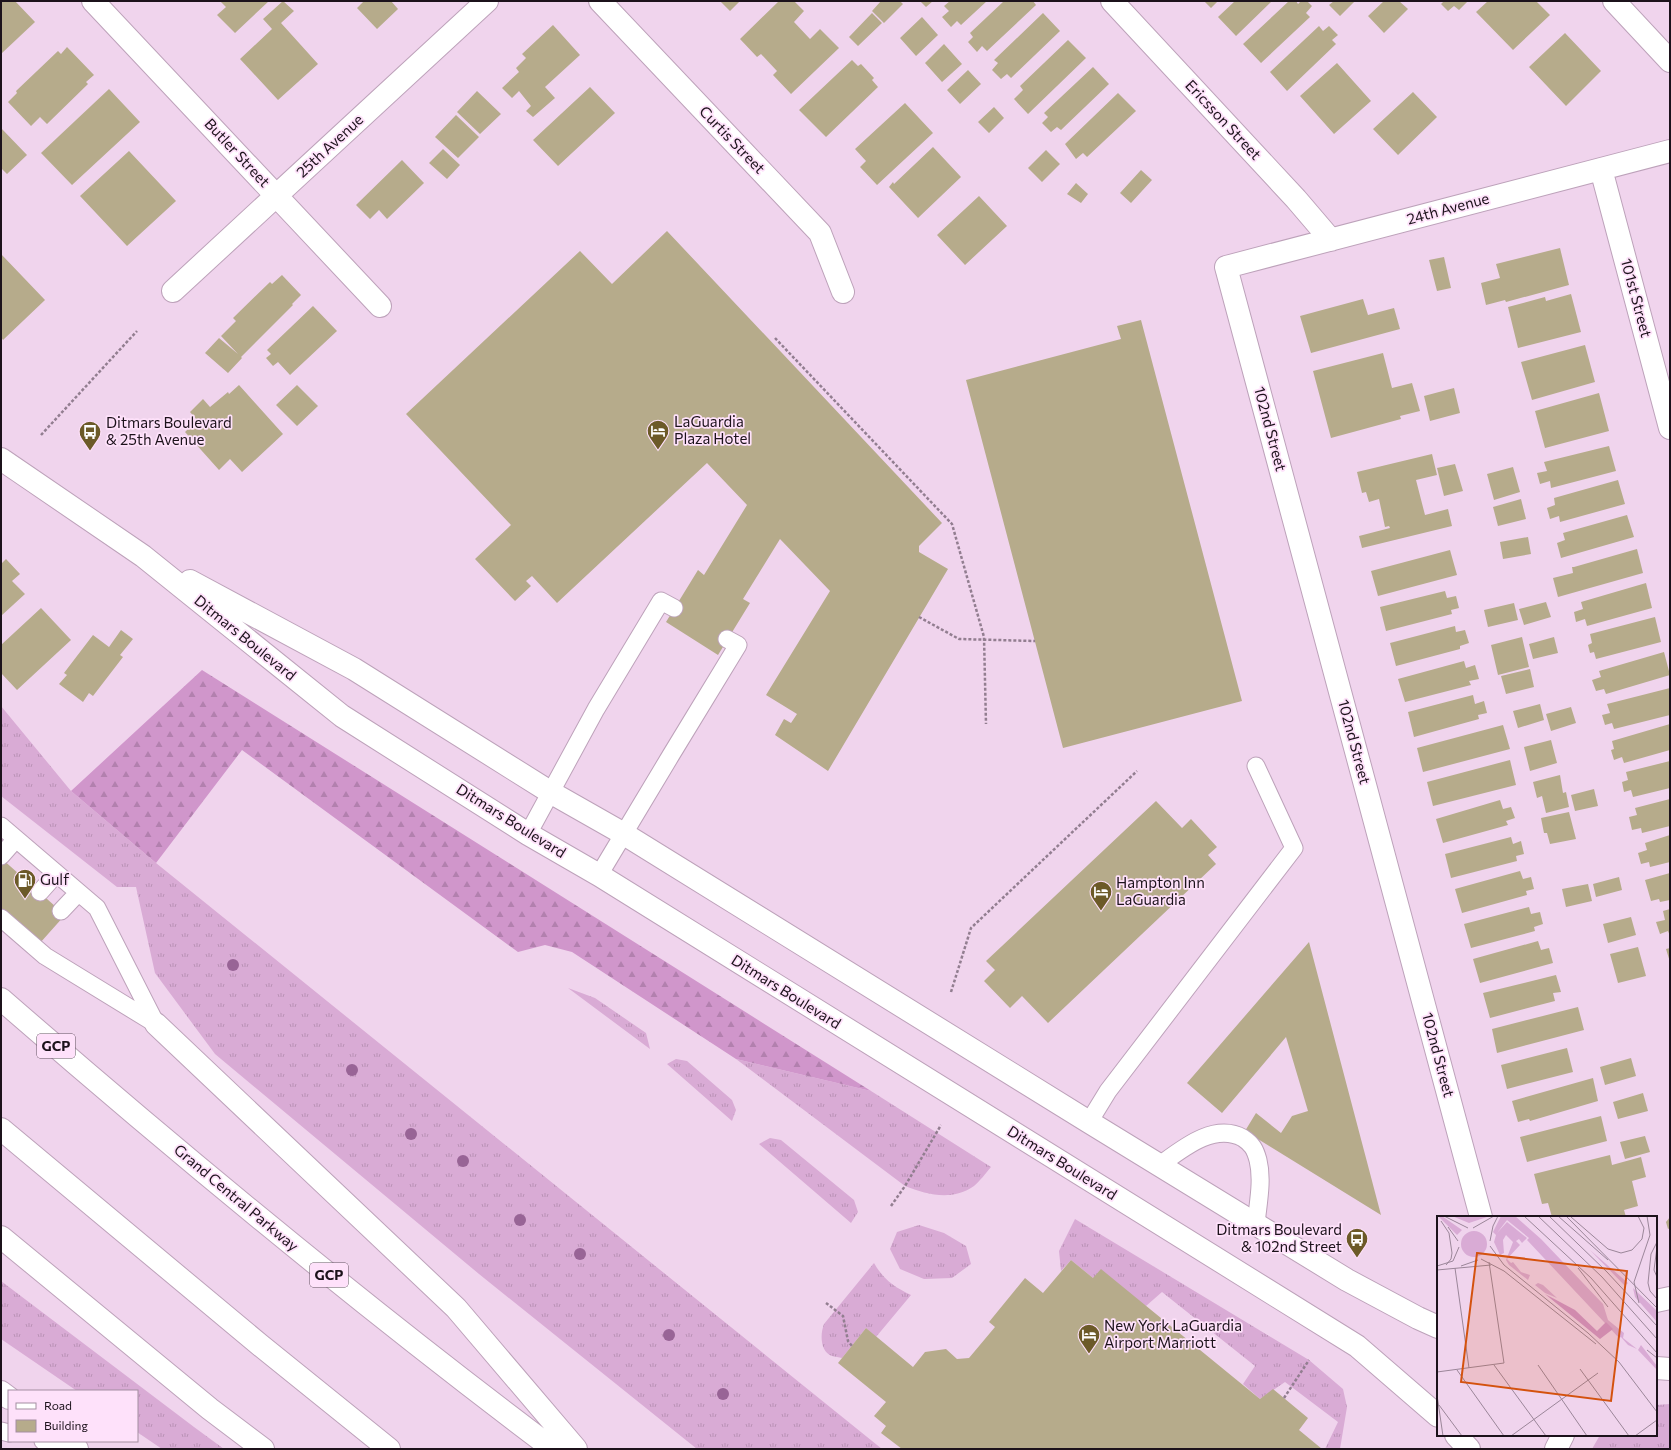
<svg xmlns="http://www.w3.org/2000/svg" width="1671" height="1450" font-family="Commissioner,sans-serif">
<defs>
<pattern id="grass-tufts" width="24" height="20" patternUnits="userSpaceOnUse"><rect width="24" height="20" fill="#d9abd5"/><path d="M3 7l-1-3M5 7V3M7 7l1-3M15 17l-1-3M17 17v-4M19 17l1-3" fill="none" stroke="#ba92b6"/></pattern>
<pattern id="forest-firs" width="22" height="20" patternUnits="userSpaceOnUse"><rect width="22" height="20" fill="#d096cb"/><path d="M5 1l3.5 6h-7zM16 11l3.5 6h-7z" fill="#b280ae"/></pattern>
</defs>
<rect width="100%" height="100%" fill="#f0d4ed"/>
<path fill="url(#grass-tufts)" d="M1,706L71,791L156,863L882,1449H697L479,1274L215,1054L155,973L136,887H117L1,796Z
M568,988L595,998L646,1033L650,1049Z
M676,1059L687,1061L732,1100L736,1110L732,1121L667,1064Z
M736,1059L871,1091L991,1167C986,1173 980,1181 974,1186C953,1201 927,1195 905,1186Z
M770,1138L781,1140L854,1200L858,1212L851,1223L759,1144Z
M1075,1219L1309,1360L1343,1389L1347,1407L1340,1449H1325L1338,1422L1285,1382L1260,1399L1243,1384L1255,1366L1162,1292L1146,1306L1093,1278L1071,1260L1061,1271L1059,1251Z
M919,1225L944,1233L966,1246L971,1264L952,1278L924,1279L900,1269L890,1249L897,1232Z
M874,1263C883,1279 894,1287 911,1295L876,1337L866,1328L842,1358C839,1357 835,1357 832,1356C820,1352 820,1334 824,1324Z
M1,1281L194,1427L224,1449H162L137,1432V1391H77L1,1339Z
M1670,1404V1449H1592L1600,1435H1656V1405Z"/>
<path fill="url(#forest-firs)" d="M202,670L871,1091L736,1059L572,952L545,945L518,952L242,750L156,863L71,791Z"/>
<path fill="#b6ab8b" d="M1,1H15L35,22L1,54Z
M220,1H269L235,33L217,15L226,7Z
M283,1L294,11L281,23L318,64L278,100L240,59L272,29L263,19Z
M364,1H391L398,9L377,29L357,8Z
M720,1H740L730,11Z
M779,1H794L804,11L794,22L810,39L820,29L839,48L791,94L773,75L777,71L761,54L757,57L740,39Z
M881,1H900L903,4L884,23L872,11Z
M920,1H933L926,7Z
M950,1H987L961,25L957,21L951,27L942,17L949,11L944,6Z
M1004,1H1033L1036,5L987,51L982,46L977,52L968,42L973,37L970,33Z
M1204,1H1218L1211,8Z
M1235,1H1272L1236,36L1218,17Z
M1289,1H1296L1298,4L1301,1H1307L1312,6L1306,13L1310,17L1261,63L1243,44Z
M1334,1H1355L1340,16L1329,5Z
M1384,1H1399L1408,9L1384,33L1368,16Z
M1444,1H1468L1459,10L1454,6L1448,11L1441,4Z
M1488,1H1536L1550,15L1513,50L1476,12Z
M872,13L882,23L858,46L849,37Z
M1043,13L1060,31L1011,78L1007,74L1001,79L992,70L998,63L994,60Z
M922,17L938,35L916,56L900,38Z
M553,25L580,55L545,87L555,98L533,117L526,111L531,106L519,91L512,98L502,88L519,72L516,68L526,58L522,54Z
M1319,26L1323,31L1329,26L1338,35L1332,40L1336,44L1287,91L1270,72Z
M1565,33L1601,71L1566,106L1529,67Z
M1068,40L1086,58L1028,114L1014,99L1023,90L1020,86Z
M944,44L962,64L942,82L925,63Z
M67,47L94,75L86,82L88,84L47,124L40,117L31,126L8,102L17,93L16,91L58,51L61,54Z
M852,60L858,66L861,64L874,78L872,80L878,87L826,137L799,110Z
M1337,63L1371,101L1334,134L1300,96Z
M1093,67L1109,84L1061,130L1057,127L1051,132L1042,123L1048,117L1044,113Z
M968,70L981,84L960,104L947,90Z
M590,87L615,113L558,166L533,140Z
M109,89L140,122L72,185L41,153Z
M477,91L501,114L480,134L457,112Z
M1413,92L1437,117L1398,155L1373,129Z
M1118,93L1136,111L1087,157L1083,153L1076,159L1065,144Z
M905,103L933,133L877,185L860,167L866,161L855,149Z
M994,107L1004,118L989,133L978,122Z
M456,115L479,137L458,158L435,137Z
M1,128L27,155L7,174L1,168Z
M933,147L961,177L918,218L889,187L893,182L894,184Z
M443,149L460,165L447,179L429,163Z
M1046,150L1060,164L1042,182L1028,168Z
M129,151L176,201L127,246L80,196Z
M402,160L424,183L387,219L379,210L370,219L356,205Z
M1141,170L1152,180L1131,203L1120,193Z
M1076,183L1088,194L1081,203L1067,194Z
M979,196L1007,226L965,265L937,235Z
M667,231L942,523L919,546V552L948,569L828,771L775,735L784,719L791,723L797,714L766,695L830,591L780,539L743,599L750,603L718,655L666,622L698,570L704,575L747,505L707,463L557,603L532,576L526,581L531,586L515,601L475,559L511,525L406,414L580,251L612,284Z
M1560,248L1569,285L1506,302L1505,300L1486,305L1481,283L1500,278L1496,264Z
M1,254L45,300L3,340L1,337Z
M1444,257L1451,288L1437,291L1429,260Z
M282,275L301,295L292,304L293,305L241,357L242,358L228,373L205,353L219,338L238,354L221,336L236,321L233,318L270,282L272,284Z
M1571,294L1581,332L1518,348L1508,307L1545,297L1546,301Z
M1363,299L1368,315L1394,308L1400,329L1311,353L1300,316Z
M313,306L337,331L290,375L278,362L273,366L266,358L271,354L267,350Z
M1141,320L1242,701L1063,748L966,380L1121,339L1117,326Z
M1585,345L1595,382L1532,400L1521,362Z
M1383,353L1392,388L1412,383L1420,411L1400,416L1401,419L1331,438L1313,371Z
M239,385L283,434L242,472L230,459L219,470L185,432L197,420L190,412L203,399L210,407L228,392L229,394Z
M297,385L318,406L297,426L276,405Z
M1454,388L1460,413L1430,421L1424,396Z
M1599,393L1609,431L1545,448L1535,411Z
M1609,446L1616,471L1551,488L1550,481L1540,484L1537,473L1547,471L1544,462Z
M1432,454L1437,475L1416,480L1425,515L1448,509L1452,526L1362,548L1359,536L1390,528L1389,526L1385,527L1379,499L1369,502L1366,492L1362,493L1357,472Z
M1455,464L1463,491L1444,496L1437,468Z
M1513,467L1520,492L1494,500L1487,474Z
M1618,480L1625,504L1560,522L1559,516L1550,519L1547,508L1555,505L1554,498Z
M1521,499L1526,519L1498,526L1493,507Z
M1627,515L1634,537L1561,558L1557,543L1565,540L1563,533Z
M1528,537L1531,554L1503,559L1500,542Z
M1637,549L1643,573L1558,597L1553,578L1573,573L1572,567H1574Z
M1450,550L1457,575L1378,596L1371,571Z
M6,559L20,574L12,581L25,594L1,616V564Z
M1646,583L1652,608L1587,626L1585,619L1576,622L1574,612L1583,609L1581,602Z
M1445,591L1447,598L1456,596L1459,608L1451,610L1452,614L1386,631L1380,607Z
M1546,602L1551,617L1524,625L1519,609Z
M1514,603L1518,620L1488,627L1484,610Z
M41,608L71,640L17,690L1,673V645Z
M1655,617L1661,642L1596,659L1594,652L1590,653L1588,645L1592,643L1590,634Z
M1455,626L1456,632L1465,630L1469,643L1460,646V649L1396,666L1390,643Z
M121,630L133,639L120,655L123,657L93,696L89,693L83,702L59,684L67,675L64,673L93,635L109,647Z
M1522,637L1529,667L1498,675L1491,645Z
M1554,637L1558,653L1533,659L1529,644Z
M1664,652L1670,675L1606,694L1604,689L1596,691L1592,680L1601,677L1599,671Z
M1464,661L1466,668L1475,665L1479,679L1469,681L1471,685L1405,702L1398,679Z
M1530,669L1534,687L1506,694L1501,676Z
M1670,688V715L1614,729L1612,723L1605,725L1602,715L1610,713L1607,704Z
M1473,695L1475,704L1484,701L1487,713L1478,715L1479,719L1414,737L1408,712Z
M1540,704L1544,720L1518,728L1513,711Z
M1571,707L1576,723L1551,731L1546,714Z
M1670,724V750L1624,763L1622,757L1614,760L1611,750L1614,749L1612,741Z
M1503,725L1510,749L1423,772L1417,748Z
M1551,740L1557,763L1530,771L1524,747Z
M1510,760L1516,785L1433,806L1427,782Z
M1670,761V788L1633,797L1631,790L1624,792L1622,782L1628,780L1626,772Z
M1560,775L1563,793L1566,792L1569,807L1546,813L1542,796L1537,798L1533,782Z
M1594,789L1598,806L1575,811L1571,795Z
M1670,799V826L1642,833L1641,828L1632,830L1629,817L1637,815L1635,808Z
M1500,800L1503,809L1511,807L1515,818L1506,821L1508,825L1443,843L1436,819Z
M1156,801L1182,828L1191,819L1217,847L1208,855L1216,864L1048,1023L1022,996L1010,1008L984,981L995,970L986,961Z
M1569,812L1576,839L1550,844L1547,833H1544L1541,818Z
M1670,835V862L1650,867L1649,862L1641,864L1638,853L1647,850L1645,843Z
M1511,837L1513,844L1521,841L1524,854L1516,856L1517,861L1451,878L1445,854Z
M1,858L65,915L40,943L1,909Z
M1520,871L1523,879L1531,877L1534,889L1526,891L1527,895L1462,913L1455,889Z
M1670,873V900L1660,902L1659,899L1651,901L1645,880Z
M1619,877L1622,890L1596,897L1593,884Z
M1588,884L1592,901L1566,907L1562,889Z
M1529,907L1531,914L1540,912L1543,924L1534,927L1535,931L1471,948L1464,924Z
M1670,909V936L1668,931L1660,934L1656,922L1665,920L1663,911Z
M1631,917L1636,935L1608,943L1603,924Z
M1538,941L1541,950L1549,948L1553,963L1480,983L1473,959Z
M1309,942L1381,1215L1245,1131L1256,1113L1281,1133L1292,1116L1308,1111L1286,1037L1222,1113L1187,1083Z
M1638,947L1646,976L1618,983L1610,954Z
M1670,948V962L1666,949Z
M1556,975L1561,992L1553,993L1555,1001L1490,1018L1483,993Z
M1578,1007L1584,1030L1497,1053L1492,1029Z
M1567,1048L1573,1072L1507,1089L1501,1065Z
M1631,1058L1636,1076L1605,1085L1600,1067Z
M1593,1078L1598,1101L1530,1121L1529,1119L1518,1122L1512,1101Z
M1643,1093L1648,1111L1618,1119L1613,1102Z
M1601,1116L1607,1141L1527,1162L1520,1137Z
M1645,1136L1650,1152L1625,1159L1620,1142Z
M1610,1155L1612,1165L1641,1157L1646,1177L1632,1181L1638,1206L1624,1210L1626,1217H1552L1548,1203L1542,1204L1534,1174Z
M1670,1217V1228L1668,1229L1666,1222Z
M1071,1260L1093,1278L1101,1269L1260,1399L1273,1389L1308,1418L1299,1430L1322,1449H902L881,1433L886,1426L874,1416L886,1402L838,1363L866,1328L913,1367L925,1352L946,1349L957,1359L969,1358L995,1327L989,1322L1025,1278L1043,1293Z"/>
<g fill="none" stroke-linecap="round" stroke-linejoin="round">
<g stroke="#bda2ba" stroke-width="19">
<path id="service" d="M1,826L97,908L156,1024
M528,834L596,709L661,601L674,608
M1,856L16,839
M599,875L671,755L738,645L727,639
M40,892L56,874
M61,911L78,893
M1,918L45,956L156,1024
M1089,1122L1108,1091L1294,848L1256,766
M1160,1165C1182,1149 1214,1122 1243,1138C1252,1144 1255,1149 1258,1160C1263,1180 1258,1203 1256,1224
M1,1431L9,1433
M43,1441L77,1449"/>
</g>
<g stroke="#bda2ba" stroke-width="24">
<path id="minor" d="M93,1L380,306
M600,1L820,233L843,292
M1112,1L1296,199L1331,240
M1614,1L1670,61
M1601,169L1670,428
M173,291L487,1
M1481,1217L1226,267L1670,151
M1656,1301L1670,1298"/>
</g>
<g stroke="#bda2ba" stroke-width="24">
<path id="tertiary" d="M1,459L143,556L342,716L528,834L599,875L1357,1346L1438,1416
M190,581L354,669L550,792L624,834L1089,1122L1347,1280L1418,1318L1438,1327
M1656,1368L1670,1369
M1,1392L9,1398
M1456,1435L1469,1449
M67,1441L77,1449
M1556,1449L1563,1435"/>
</g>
<g stroke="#bda2ba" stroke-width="24">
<path id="motorway" d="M1,999C180,1155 363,1306 553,1449
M156,1024L456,1308L576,1449
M1,1129L260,1345L389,1449
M1,1237L210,1409L263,1449"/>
</g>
<path stroke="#927e90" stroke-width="2.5" stroke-dasharray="3 2" stroke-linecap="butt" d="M775,338L952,524L984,637L986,724
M41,435L137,331
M951,992L971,928L1137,771
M891,1206L905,1186L941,1125
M826,1303L843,1316L848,1341L852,1346
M1284,1398L1309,1360"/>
<use href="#service" stroke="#fff" stroke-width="17"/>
<use href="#minor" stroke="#fff" stroke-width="22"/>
<use href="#tertiary" stroke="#fff" stroke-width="22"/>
<use href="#motorway" stroke="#fff" stroke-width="22"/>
<path stroke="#927e90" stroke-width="2.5" stroke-dasharray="3 2" stroke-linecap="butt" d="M919,617L959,639L1035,641"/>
</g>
<g fill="#986496">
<circle cx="233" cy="965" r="6"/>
<circle cx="352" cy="1070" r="6"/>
<circle cx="411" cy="1134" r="6"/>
<circle cx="463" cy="1161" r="6"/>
<circle cx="520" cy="1220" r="6"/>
<circle cx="580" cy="1254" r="6"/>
<circle cx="669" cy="1335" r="6"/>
<circle cx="723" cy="1394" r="6"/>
</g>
<defs>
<g id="hotel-pin" transform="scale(1.15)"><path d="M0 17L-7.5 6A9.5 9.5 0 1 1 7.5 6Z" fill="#6c5a28" stroke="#fee1fa"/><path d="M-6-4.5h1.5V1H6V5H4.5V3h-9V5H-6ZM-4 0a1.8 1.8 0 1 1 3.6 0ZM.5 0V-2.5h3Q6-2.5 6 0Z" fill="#fff"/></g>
<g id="bus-pin" transform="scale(1.15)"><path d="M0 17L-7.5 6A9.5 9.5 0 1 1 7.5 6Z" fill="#6c5a28" stroke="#fee1fa"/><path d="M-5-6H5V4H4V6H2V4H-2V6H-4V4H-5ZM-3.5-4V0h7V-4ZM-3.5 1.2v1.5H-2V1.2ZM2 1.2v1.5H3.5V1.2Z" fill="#fff"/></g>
<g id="fuel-pin" transform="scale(1.15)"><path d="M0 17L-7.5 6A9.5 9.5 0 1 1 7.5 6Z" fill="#6c5a28" stroke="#fee1fa"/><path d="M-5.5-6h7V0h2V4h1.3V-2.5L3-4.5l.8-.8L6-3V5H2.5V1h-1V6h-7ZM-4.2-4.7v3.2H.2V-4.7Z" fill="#fff"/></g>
</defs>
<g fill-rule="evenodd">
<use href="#hotel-pin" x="658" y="431"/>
<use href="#bus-pin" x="90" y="432"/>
<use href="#fuel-pin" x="25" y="880"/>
<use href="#hotel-pin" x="1101" y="892"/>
<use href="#bus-pin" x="1357" y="1239"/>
<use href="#hotel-pin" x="1089" y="1335"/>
</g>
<g text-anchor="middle" stroke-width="3.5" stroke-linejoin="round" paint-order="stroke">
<g fill="#fee1fa" stroke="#60505e" stroke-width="1">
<rect x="37" y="1034" width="38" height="24" rx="3"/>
<rect x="310" y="1263" width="38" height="24" rx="3"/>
</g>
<g font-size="14" font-weight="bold" fill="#1c121b">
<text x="56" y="1051">GCP</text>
<text x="329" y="1280">GCP</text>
</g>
<g font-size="15" fill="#1c121b" stroke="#fee1fa">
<text transform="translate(1223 120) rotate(47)" y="5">Ericsson Street</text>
<text transform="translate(732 140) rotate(46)" y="5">Curtis Street</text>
<text transform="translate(330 146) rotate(-43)" y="5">25th Avenue</text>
<text transform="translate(237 153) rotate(47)" y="5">Butler Street</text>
<text transform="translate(1448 209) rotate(-15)" y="5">24th Avenue</text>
<text transform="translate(1636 298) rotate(75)" y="5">101st Street</text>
<text transform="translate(1270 429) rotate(75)" y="5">102nd Street</text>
<text transform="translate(245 638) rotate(39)" y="5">Ditmars Boulevard</text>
<text transform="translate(1354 742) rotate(75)" y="5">102nd Street</text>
<text transform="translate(511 821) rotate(32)" y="5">Ditmars Boulevard</text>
<text transform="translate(786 992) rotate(32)" y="5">Ditmars Boulevard</text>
<text transform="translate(1438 1055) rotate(75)" y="5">102nd Street</text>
<text transform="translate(1062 1163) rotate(32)" y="5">Ditmars Boulevard</text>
<text transform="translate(236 1198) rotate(40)" y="5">Grand Central Parkway</text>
</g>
<g font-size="15" fill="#1c121b" stroke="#fee1fa" text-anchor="start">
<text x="674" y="427">LaGuardia<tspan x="674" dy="17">Plaza Hotel</tspan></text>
<text x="106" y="428">Ditmars Boulevard<tspan x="106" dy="17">&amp; 25th Avenue</tspan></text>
<text x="40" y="885">Gulf</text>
<text x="1116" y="888">Hampton Inn<tspan x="1116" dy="17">LaGuardia</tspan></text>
<text x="1342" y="1235" text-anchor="end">Ditmars Boulevard<tspan x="1342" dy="17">&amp; 102nd Street</tspan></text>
<text x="1104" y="1331">New York LaGuardia<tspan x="1104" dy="17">Airport Marriott</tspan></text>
</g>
</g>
<g transform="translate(1437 1216)">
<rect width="220" height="220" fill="#f0d4ed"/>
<path d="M1,0H5L25,14L20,19ZM15,0L26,1L53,0L32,7ZM64,0H78L104,23L166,88L171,104L187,117L186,122L200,133L191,129L184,121L182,122L90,24L92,22L70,4L60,17L70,6L90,22L85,27L82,23L79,25L83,29L70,43L74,47L76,46L84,56L93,59L91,64L72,49L69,44L76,26L69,19L66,24L67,37L63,39L57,26L59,19L56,16ZM24 28a13 13 0 1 1 26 0a13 13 0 1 1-26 0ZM153,34L191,67L188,70ZM101,67L106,69L120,82L108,77L98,69ZM196,72L220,95V106L198,81ZM204,129L220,150V154L201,134Z" fill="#d9abd5"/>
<path d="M108,78L138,94L160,115L169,106L176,113L163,123Z" fill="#d096cb"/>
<path fill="none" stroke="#9b8699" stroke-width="1" d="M7,0L31,12M87,0L154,62L220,137M101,0L165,61L220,123M112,0L170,56L220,110M121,0L171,44M129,0L220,92M134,1L171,33L184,37L195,34L205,23L207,12L201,0M4,5L12,17L15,37L14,43L9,49M11,11L21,25M36,12L57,0M53,25L56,10L61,0M220,26L214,38L211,67L213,75L220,83M53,30L67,49L151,117L182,146L220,196M220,31L217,54L220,61M44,43L67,55L159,128M0,50L16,45L22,31M24,50L41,44M18,52L32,152M141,52L171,91M0,54L54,49M202,87L197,66L213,19L210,0M210,134L220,142M57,149L109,220M101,149L150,220M143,153L192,220M20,154L67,220M0,156L67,147L52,46M0,179L6,220M2,189L25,220M74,220L161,157M198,220L220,204"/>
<path fill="#d4520e" fill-opacity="0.15" stroke="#d4520e" stroke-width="2" d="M40,37L190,55L174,185L24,166Z"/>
<rect width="220" height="220" fill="none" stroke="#1c121b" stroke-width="2"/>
</g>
<rect width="1671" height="1450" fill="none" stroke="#1c121b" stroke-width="4"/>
<rect x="8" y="1390" width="130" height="52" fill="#fee1fa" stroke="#a48ea1"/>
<rect x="16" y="1403" width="20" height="6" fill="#ffffff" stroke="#a48ea1"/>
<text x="44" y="1410" font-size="12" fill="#1c121b">Road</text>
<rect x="16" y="1420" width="20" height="12" fill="#b6ab8b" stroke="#a48ea1"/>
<text x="44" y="1430" font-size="12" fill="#1c121b">Building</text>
</svg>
